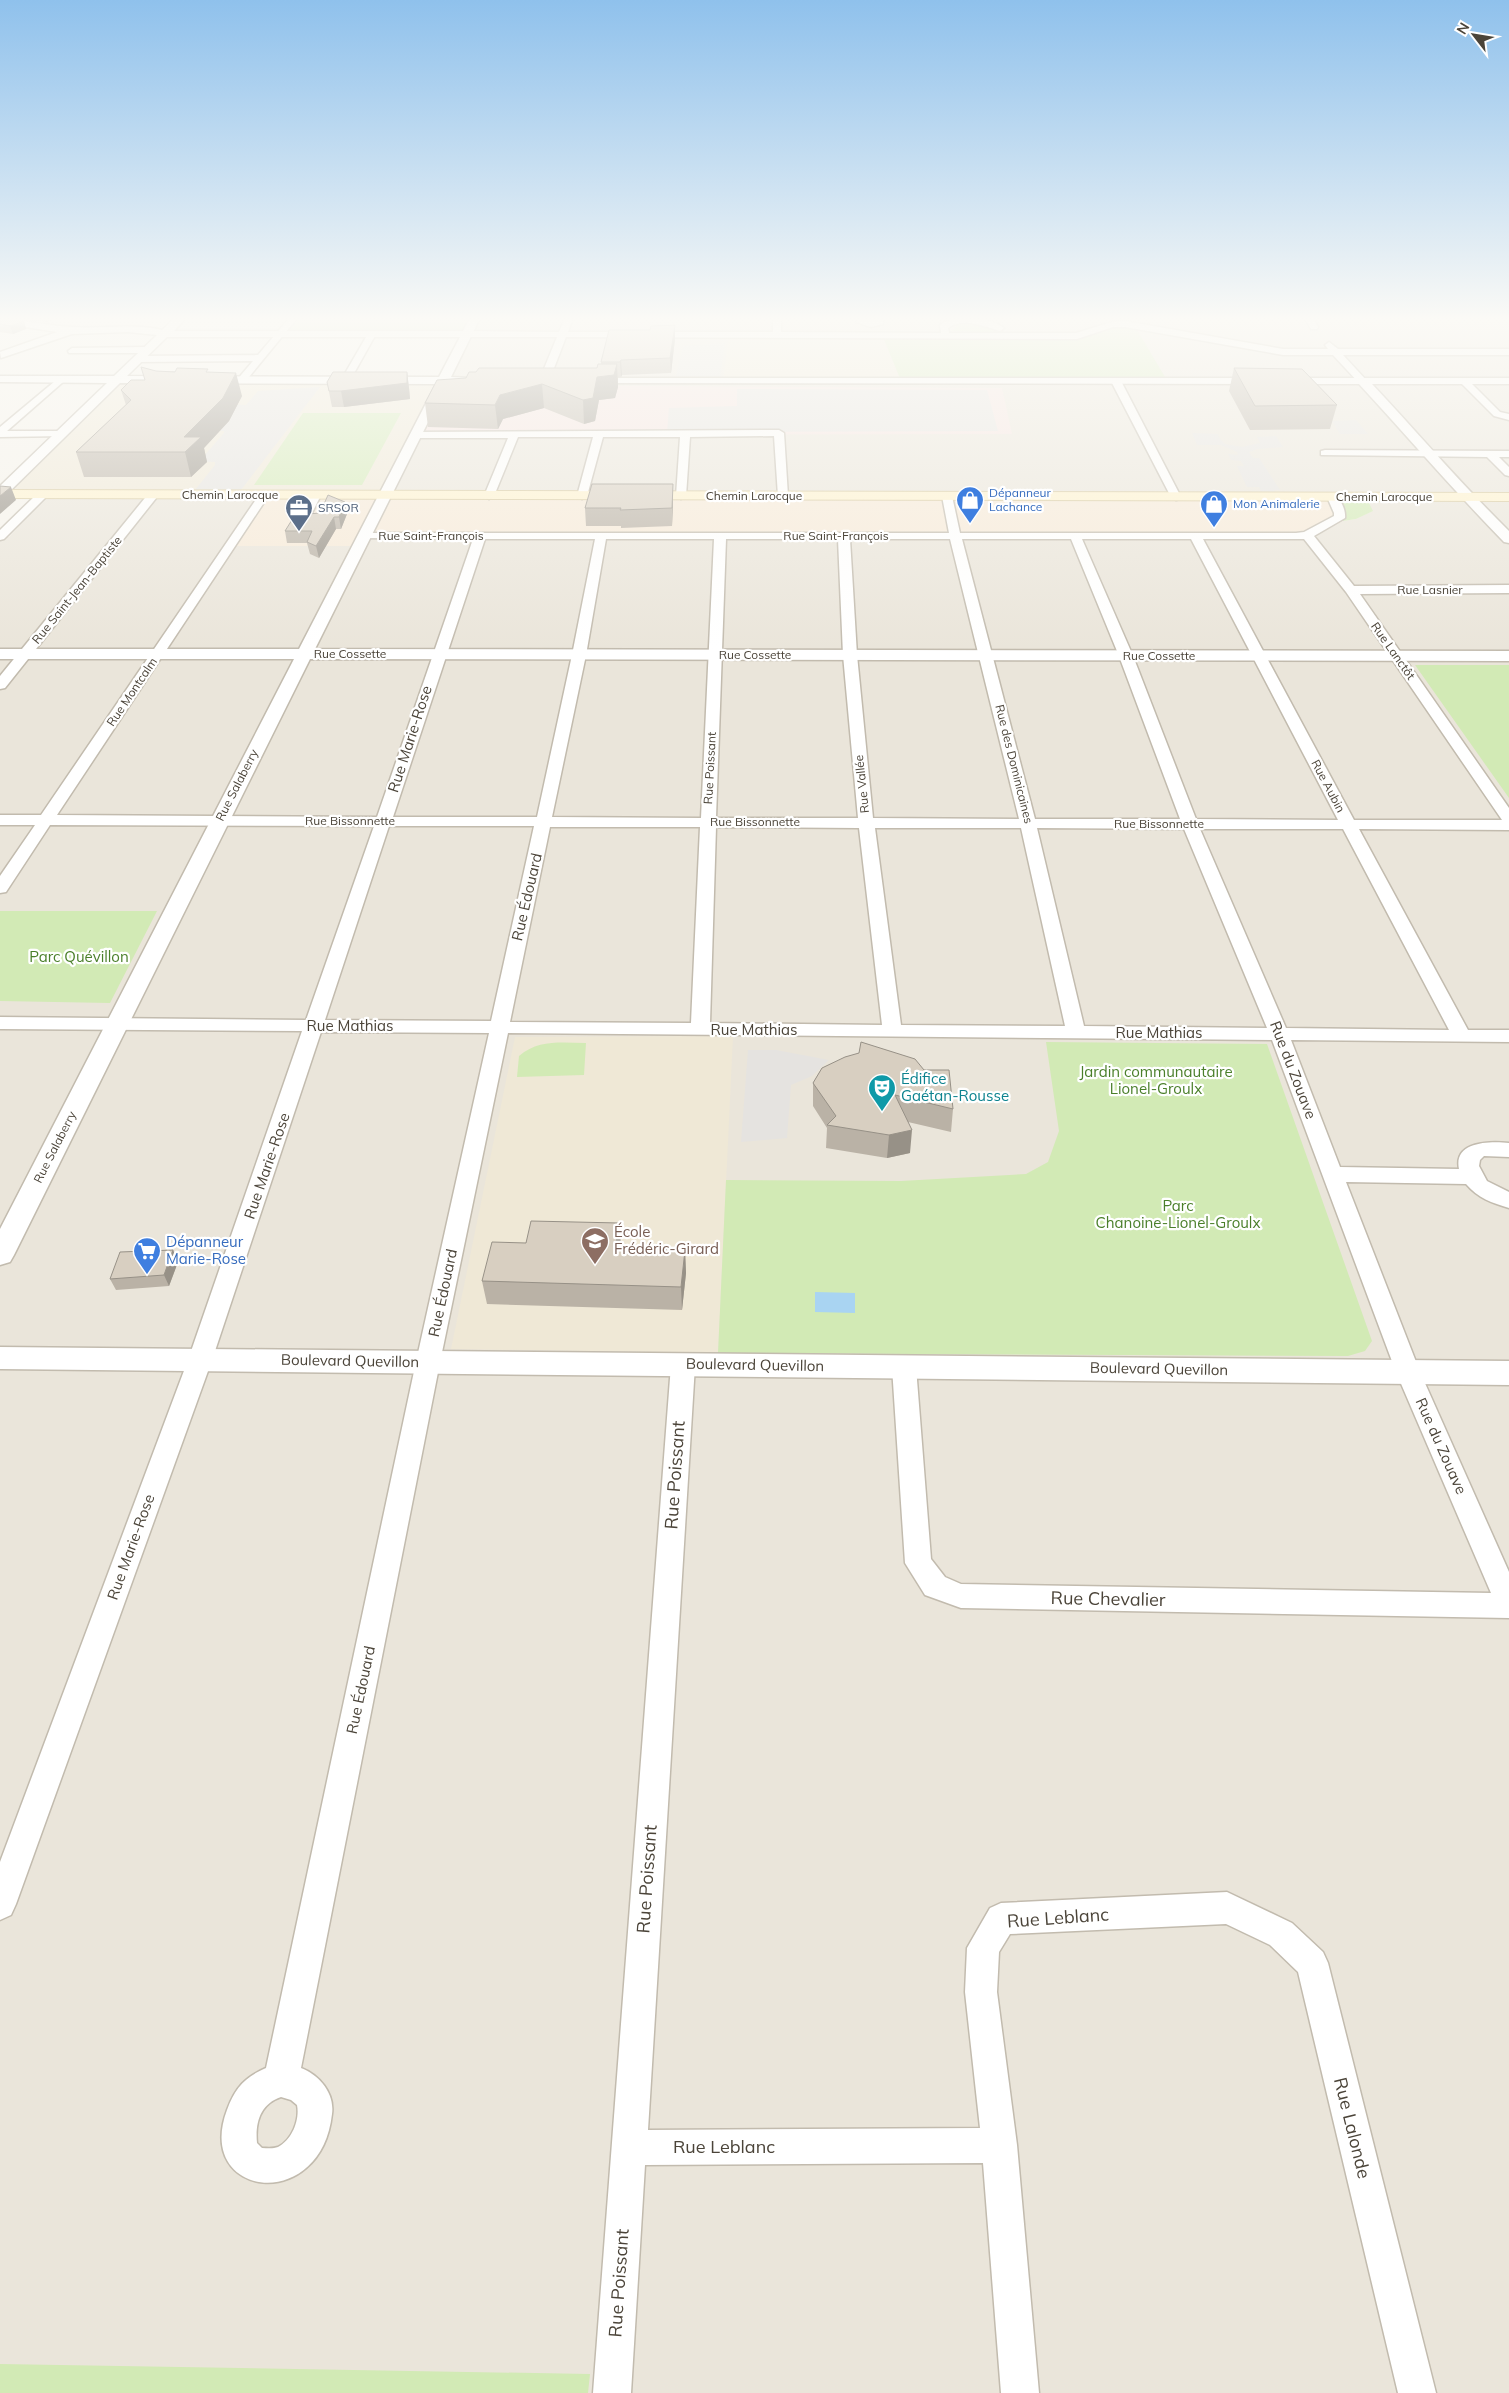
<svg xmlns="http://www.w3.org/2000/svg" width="1509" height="2393" font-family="Mulish,sans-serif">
<rect width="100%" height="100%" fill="#f6f3ec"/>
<path fill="#eae5da" d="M480,316H1509V2393H0V537H9L46,497L269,498L236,546L368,535L1321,533L1343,521L1356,519L1372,511L1367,499L387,498Z"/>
<path fill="#f7ead8" d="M269,498L1336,499L1344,513L1343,521L1321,533L1296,536L369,535L363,546H235Z"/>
<path fill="#efe8d6" d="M729,336L883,337L901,381H723Z
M118,381L439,383L381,494H1Z
M733,1036L718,1353L451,1349L515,1037Z"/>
<path fill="#f6e3e0" d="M441,385L1002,388L1012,434L415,435Z"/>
<path fill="#d2eab5" d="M295,316H476L466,334H280Z
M967,322L1004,330L1003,333L952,331L959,323Z
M1112,325L1136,328L1168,382L901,381L883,337H1079Z
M303,413H401L362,485H254Z
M1336,499H1367L1373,511L1356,519L1343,521L1344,513Z
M1415,665H1509V798Z
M0,911H157L110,1003L0,1001Z
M1046,1042L1267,1044L1372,1341L1365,1351L1348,1356L718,1353L726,1180L901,1181L1026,1174L1048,1162L1059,1131Z
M586,1043L584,1075L517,1077L519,1056C539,1039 562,1043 586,1043Z
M0,2364L590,2374L588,2393H0Z"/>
<path fill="#e5e3e0" d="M725,343L720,378L676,376L683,346Z
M320,387L241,490H195L215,465V462L185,461L204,456L224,433V431L206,430L224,404L246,405L258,391Z
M737,389L987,390L998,431L667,432L669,408L737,406Z
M1356,420L1368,434H1340L1332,421Z
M1192,433L1218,434L1220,439L1225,444L1242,447L1260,443L1257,437L1276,436L1283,447L1258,449L1249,452L1253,458H1259L1280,490H1274L1275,492L1261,491L1259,487H1247L1237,466H1244L1241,461L1231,460L1228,454L1238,455L1237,452L1221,445H1197Z
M748,1050H776L829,1060L812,1076L791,1085L787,1138L741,1142Z"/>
<path fill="#a9d4f2" d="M815,1292L855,1293V1313L815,1312Z"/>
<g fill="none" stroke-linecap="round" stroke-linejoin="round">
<g stroke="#c2bbae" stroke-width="3">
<path id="minor" d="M291,316H299L244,383L236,381L253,361L138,362L134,359L138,356L258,355Z
M566,316H574L568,332H773V316H781V332L941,333L940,325C956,314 989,317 1004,328L1000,331C983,326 963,317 948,328L949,333H1076L1112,322L1125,321L1283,349H1328L1325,345L1329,342L1338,349H1509V355H1343L1368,382L1363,385L1360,384L1333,355H1283L1125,327H1113L1077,339L566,337L549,381L544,384L539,381L557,337H466L462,334L466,331L559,332Z
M876,316L883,320V324L871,327L856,322L860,317Z
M1304,316H1312L1318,327L1317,329H1311Z
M369,332L376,334L348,384H342L340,382Z
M72,348L146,347L150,350L146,353H69L68,351Z
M60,377L65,380L63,382L7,431H61L66,434L65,436L0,437V427Z
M1462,380H1468L1500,412L1509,414V420L1494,416L1462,384Z
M1114,381L1122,383L1181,497L1180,499L1176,500L1171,497L1112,383Z
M779,430L784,433L788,496L783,499L778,496L774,436L690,437L686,496L681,499L676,496L680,437H603L587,496L582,499L577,496L593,437H518L494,496L489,499L484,496L508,438H415L410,435L415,432Z
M1325,450L1509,451V457H1499L1509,467V476L1505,475L1487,457L1321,455V451Z
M42,492L46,493V497L4,539L0,540V530L38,493Z
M153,492L157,493V497L5,688L0,689V676L149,493Z
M264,492L269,495L57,815L377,817L473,539L360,538L358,536L364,533H949L942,496L947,493L952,496L960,533H1296L1304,532L1334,516V513L1327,497L1332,494C1340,496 1346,510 1345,518L1314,536L1354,586L1509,585V593L1360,594L1509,808V830L1359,829L1468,1030H1509V1042L1291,1040L1340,1167L1459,1169C1453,1141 1491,1141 1509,1143V1157L1484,1156L1480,1160L1479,1166L1487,1181L1509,1192V1208C1492,1203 1478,1198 1466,1184L1346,1182L1420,1372L1509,1572V1618L961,1608L925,1595L905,1563L892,1367L896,1360L904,1358L912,1360L916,1367L931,1559L945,1577L961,1584L1491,1593L1396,1372L1272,1040L508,1033L440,1362L301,2068C319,2075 335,2093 332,2114C321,2214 194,2198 227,2110C235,2088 245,2077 266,2068L416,1362L489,1033L321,1032L212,1360L16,1904L11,1915L0,1920V1862L188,1360L302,1031L0,1029V1017L306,1020L374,826L50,825L6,892L0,893V876L35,825H0V815H41L259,495ZM485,539H595L572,655L537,817H393ZM606,539H714L701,818L552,817L586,655ZM726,539H838L843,655L858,818H716ZM850,539H950L1019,819L873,818L857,655ZM962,539H1071L1119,656L1180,819H1035ZM1082,539H1191L1338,820L1196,819L1133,656ZM1203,539H1304L1346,592L1502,820H1354ZM389,826H534L491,1021L325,1020ZM550,827H700L691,1023L510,1022ZM716,827L859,828L882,1025L710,1023ZM875,828H1021L1065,1026L901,1025ZM1037,828L1184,829L1267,1028L1084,1026ZM1200,829H1343L1449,1030L1286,1028ZM281,2097L291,2100L297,2105C300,2120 292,2140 278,2147C273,2149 267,2148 262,2148L257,2143C255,2123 260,2104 281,2097Z
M316,492L321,495L307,523L301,526L297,525L295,523L311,495Z
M683,1356L691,1358L695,1365L648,2130L980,2128L965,1992L967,1948L990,1908L1001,1903L1227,1892L1292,1923L1323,1952L1328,1963L1436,2393H1398L1298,1972L1270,1945L1226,1924L1010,1934L999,1952L997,1992L1017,2145L1039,2393H1001L983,2163L645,2165L631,2393H593L671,1365L675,1358Z"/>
</g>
<g stroke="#c2bbae" stroke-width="3">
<path id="tertiary" d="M177,316H188L174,331H463L471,316H481L451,377L471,378L477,381L471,384H447L315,649L1509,651V661L310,659L14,1255L10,1262L0,1265V1229L294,659H0V649H299L436,384L120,383L5,496L0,497V486L107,383L0,382V376H114L157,335L128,332L72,334L1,358L0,352L57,332L25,327H0V321C25,319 49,326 73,327C103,329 133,323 162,330ZM167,337H460L439,377L127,376Z
M582,378H1509V384H1372C1418,433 1461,484 1509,531V543L1504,542C1454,491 1408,437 1359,384L578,383L576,381L578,379Z
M0,1347L1509,1361V1385L0,1369Z"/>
</g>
<g stroke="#d6c79b" stroke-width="2">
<path id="secondary" d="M0,490L1509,493V501L0,498Z"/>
</g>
<use href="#minor" fill="#fff" fill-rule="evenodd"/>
<use href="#tertiary" fill="#fff" fill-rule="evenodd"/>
<use href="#secondary" fill="#fff3cd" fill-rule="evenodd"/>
</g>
<path fill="#bab2a6" d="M0,316H64L46,322L19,319L0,320Z
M0,321H24L26,329L13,334L0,332Z
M675,339L671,373L622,375L621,377H618V387L615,398L599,400L595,421L584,424L544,408L503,419L498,429L428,427L425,403L597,368L601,364V362Z
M1234,368L1337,405L1330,429L1250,430L1229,391Z
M156,371L209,372L242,396L229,421L204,448L207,462L191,477H84L76,452L126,405L121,390L145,380Z
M407,372L409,388L410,399L344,407H332L327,382Z
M673,501L672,526L621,528V526H586L585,508Z
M345,502L347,514L341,529H336L319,558L310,554L307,543H287L285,531L320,513Z
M822,1068L953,1109L951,1132L908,1122L910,1153L887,1158L826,1148L827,1128L813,1106V1083Z
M619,1223L621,1248L685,1250L686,1273L682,1310L487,1304L482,1281L526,1243Z
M173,1250L178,1262L169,1286L116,1290L110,1279Z"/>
<path fill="#979187" d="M44,316H64L46,322Z
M24,321L26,329L13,334L10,326Z
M675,325V339L671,373L670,358Z
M621,360L622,375L621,377L620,362Z
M617,364L618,387L615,398L599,400L595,421L584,424L583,400L597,377Z
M407,372L409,388L410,399L344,407L341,391Z
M236,373L242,396L229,421L204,448L207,462L191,477L185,452L184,437Z
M542,384L544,408L503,419L498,429L495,405L500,395Z
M673,484V501L672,526V508Z
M11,487L16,500L0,514V496Z
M345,502L347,514L341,529L339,517Z
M334,517L336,529L319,558L316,546Z
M912,1130L910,1153L887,1158L889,1135Z
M619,1223L621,1246L618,1271L615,1248Z
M173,1250L178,1262L169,1286L164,1275Z
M685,1250L686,1273L682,1310L681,1287Z"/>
<path fill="#d8cfc1" stroke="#979187" d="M0,321H24L10,326L0,324Z
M675,325L670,358L621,360L620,362H601L609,330H650L651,326Z
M598,364H617L614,375L597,377L593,398L583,400L542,384L500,395L495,405L425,403L437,380L466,378L469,372H476L479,368H597Z
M141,367L156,371L175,372L177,368L208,369L206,372L236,373L223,398L184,437H201L185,452H76L131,400L121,390L131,380H145Z
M1234,368L1302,369L1337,405L1255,406Z
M333,372H407V383L341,391H329L327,382Z
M592,484H673L672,508L620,510L621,508H585Z
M0,486L11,487L0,496Z
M328,495L345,502L339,517H334L316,546L307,542L312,531H285L295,515L320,513Z
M861,1042L915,1059L924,1070H949L953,1109L895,1095L912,1130L889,1135L827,1125L836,1116L813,1083L822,1068L845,1057L859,1053Z
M531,1221L619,1223L615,1248L685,1250L681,1287L482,1281L492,1242L526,1243Z
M173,1250L164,1275L110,1279L120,1252Z"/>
<linearGradient id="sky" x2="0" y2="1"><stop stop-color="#8fc1ec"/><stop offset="0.49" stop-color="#fbfaf6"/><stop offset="1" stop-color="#fbfaf6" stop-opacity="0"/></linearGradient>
<rect width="1509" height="651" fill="url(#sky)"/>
<defs>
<g id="shop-pin" transform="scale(1.4375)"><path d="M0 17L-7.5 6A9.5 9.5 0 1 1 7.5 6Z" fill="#3f7fe0" stroke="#fff"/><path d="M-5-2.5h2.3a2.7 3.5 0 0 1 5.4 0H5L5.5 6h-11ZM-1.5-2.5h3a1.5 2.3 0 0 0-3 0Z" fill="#fff"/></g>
<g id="office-pin" transform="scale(1.4375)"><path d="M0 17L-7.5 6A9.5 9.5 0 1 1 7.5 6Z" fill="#5c6f8a" stroke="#fff"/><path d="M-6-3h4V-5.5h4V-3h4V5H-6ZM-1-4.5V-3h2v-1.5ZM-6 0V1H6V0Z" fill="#fff"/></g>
<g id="theatre-pin" transform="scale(1.4375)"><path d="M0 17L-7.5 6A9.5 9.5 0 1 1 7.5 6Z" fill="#0f9aa8" stroke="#fff"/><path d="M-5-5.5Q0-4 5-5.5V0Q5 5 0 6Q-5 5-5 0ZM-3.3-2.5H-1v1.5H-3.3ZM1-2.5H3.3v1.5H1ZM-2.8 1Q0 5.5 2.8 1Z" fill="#fff"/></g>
<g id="school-pin" transform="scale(1.4375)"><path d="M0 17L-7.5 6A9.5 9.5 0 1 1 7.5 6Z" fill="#8d6e63" stroke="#fff"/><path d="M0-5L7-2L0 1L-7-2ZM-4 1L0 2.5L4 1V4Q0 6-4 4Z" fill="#fff"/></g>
<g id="supermarket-pin" transform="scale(1.4375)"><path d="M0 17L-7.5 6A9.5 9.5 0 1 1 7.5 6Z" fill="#3f7fe0" stroke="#fff"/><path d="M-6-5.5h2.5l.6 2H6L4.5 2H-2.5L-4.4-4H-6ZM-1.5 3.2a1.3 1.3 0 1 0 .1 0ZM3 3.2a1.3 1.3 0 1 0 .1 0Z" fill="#fff"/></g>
</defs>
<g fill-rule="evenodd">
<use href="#shop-pin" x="970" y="500"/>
<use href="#shop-pin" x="1214" y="504"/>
<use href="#office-pin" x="299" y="508"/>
<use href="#theatre-pin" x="882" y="1088"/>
<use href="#school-pin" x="595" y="1241"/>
<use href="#supermarket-pin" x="147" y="1251"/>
</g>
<g text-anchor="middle" stroke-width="4.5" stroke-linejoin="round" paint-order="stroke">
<g font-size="12" fill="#366cbe" stroke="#fff" text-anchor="start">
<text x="989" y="497">Dépanneur<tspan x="989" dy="14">Lachance</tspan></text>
<text x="1233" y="508">Mon Animalerie</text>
</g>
<g font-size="12" fill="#4b4439" stroke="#fff">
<text x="230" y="499">Chemin Larocque</text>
<text x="754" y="500">Chemin Larocque</text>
<text x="1384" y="501">Chemin Larocque</text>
<text x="431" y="540">Rue Saint-François</text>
<text x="836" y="540">Rue Saint-François</text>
<text transform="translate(77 590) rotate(-51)" y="4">Rue Saint-Jean-Baptiste</text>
<text x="1430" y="594">Rue Lasnier</text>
<text transform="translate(1393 651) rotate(55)" y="4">Rue Lanctôt</text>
<text x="350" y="658">Rue Cossette</text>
<text x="755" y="659">Rue Cossette</text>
<text x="1159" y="660">Rue Cossette</text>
<text transform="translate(132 692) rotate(-56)" y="4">Rue Montcalm</text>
<text transform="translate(1014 764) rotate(76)" y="4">Rue des Dominicaines</text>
<text transform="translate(710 768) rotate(-87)" y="4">Rue Poissant</text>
<text transform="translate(862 784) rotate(-96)" y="4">Rue Vallée</text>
<text transform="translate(237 785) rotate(-63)" y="4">Rue Salaberry</text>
<text transform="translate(1328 786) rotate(62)" y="4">Rue Aubin</text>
<text x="350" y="825">Rue Bissonnette</text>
<text x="755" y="826">Rue Bissonnette</text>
<text x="1159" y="828">Rue Bissonnette</text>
<text transform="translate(55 1147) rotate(-63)" y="4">Rue Salaberry</text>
</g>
<g font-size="12" fill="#4e5e75" stroke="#fff" text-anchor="start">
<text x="318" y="512">SRSOR</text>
</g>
<g font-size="15" fill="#4b4439" stroke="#fff">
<text transform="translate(410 739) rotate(-72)" y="5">Rue Marie-Rose</text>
<text transform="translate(527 897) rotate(-77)" y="5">Rue Édouard</text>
<text x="350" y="1031">Rue Mathias</text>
<text x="754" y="1035">Rue Mathias</text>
<text x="1159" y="1038">Rue Mathias</text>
<text transform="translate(1293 1070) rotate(69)" y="5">Rue du Zouave</text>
<text transform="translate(267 1166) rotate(-71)" y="5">Rue Marie-Rose</text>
<text transform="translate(443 1293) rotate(-78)" y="5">Rue Édouard</text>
<text transform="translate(350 1361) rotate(1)" y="5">Boulevard Quevillon</text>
<text transform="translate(755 1365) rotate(1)" y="5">Boulevard Quevillon</text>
<text transform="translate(1159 1369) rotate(1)" y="5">Boulevard Quevillon</text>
<text transform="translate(1441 1446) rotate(66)" y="5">Rue du Zouave</text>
<text transform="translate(131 1547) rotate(-70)" y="5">Rue Marie-Rose</text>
<text transform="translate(361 1690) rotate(-78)" y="5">Rue Édouard</text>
</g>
<g font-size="15" fill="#4a7f2a" stroke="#fff">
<text x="79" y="962">Parc Quévillon</text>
<text x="1156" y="1077">Jardin communautaire<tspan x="1156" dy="17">Lionel-Groulx</tspan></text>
<text x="1178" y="1211">Parc<tspan x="1178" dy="17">Chanoine-Lionel-Groulx</tspan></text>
</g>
<g font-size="15" fill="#0d838f" stroke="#fff" text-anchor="start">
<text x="901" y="1084">Édifice<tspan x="901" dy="17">Gaétan-Rousse</tspan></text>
</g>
<g font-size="15" fill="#785e54" stroke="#fff" text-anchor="start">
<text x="614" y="1237">École<tspan x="614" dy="17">Frédéric-Girard</tspan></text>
</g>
<g font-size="15" fill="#366cbe" stroke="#fff" text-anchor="start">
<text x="166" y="1247">Dépanneur<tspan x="166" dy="17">Marie-Rose</tspan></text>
</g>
<g font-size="18" fill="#4b4439" stroke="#fff">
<text transform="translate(675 1475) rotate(-86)" y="6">Rue Poissant</text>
<text transform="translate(1108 1599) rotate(1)" y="6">Rue Chevalier</text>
<text transform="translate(647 1879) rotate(-86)" y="6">Rue Poissant</text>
<text transform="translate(1058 1918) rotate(-4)" y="6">Rue Leblanc</text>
<text transform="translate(1352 2128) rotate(76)" y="6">Rue Lalonde</text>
<text x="724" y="2153">Rue Leblanc</text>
<text transform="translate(619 2283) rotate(-86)" y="6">Rue Poissant</text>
</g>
</g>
<g transform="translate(1474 35) rotate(301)" stroke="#ffffff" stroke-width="4" paint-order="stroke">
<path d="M0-4L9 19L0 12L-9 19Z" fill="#4b4439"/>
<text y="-8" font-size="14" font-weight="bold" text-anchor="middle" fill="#4b4439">N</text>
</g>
</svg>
